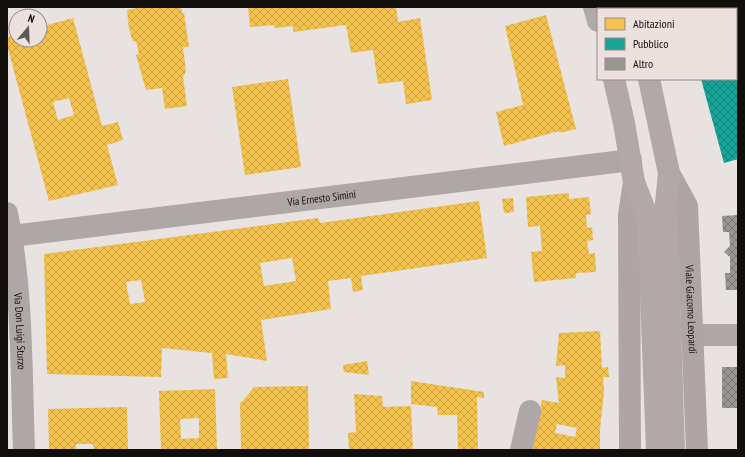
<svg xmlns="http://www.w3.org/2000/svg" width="745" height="457" font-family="'PT Sans Narrow',sans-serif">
<defs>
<pattern id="homes-cross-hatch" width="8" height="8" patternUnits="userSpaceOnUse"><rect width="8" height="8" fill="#f2c14e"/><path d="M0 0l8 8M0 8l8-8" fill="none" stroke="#cea543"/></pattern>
<pattern id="public-cross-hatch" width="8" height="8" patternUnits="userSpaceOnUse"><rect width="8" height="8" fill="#17a398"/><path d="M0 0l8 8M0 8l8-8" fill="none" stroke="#13837a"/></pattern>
<pattern id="building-cross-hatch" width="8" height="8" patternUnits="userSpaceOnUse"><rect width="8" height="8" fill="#999592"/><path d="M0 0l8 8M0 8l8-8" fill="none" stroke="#7b7876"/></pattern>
</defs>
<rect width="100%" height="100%" fill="#e8e2e0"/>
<path fill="url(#homes-cross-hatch)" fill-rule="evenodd" d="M143,7H181L182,13H184L189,47H183L186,71L183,77L187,106L165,109L162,88L146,90L136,55L139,54L136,41L133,42L129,29L127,10Z
M248,7H396L398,22L420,18L432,100L406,104L403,81L378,84L373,50L351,53L346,25L293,32V26L275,28L274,25L250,27Z
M546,15L576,129L559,133V131L504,146L496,112L523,105L505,26Z
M73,18L102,126L118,122L123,140L107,145L118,185L49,201L7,45V37L16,34V40H40V27ZM69,98L74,115L58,120L53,102Z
M288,79L301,167L245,175L232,87Z
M569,193V199L589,197L591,214L586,215L587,228L592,227L593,240L587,241L589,254L595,253L596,272L576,273V278L534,282L531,252L542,251L540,226L528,227L526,197Z
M513,198L514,212L504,213L502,199Z
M479,201L487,258L361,276L363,290L353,292L351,278L328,281L331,309L261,320L267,361L226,354L228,378L214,379L212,353L162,348L161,377L47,374L44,254L318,218L320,223ZM292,258L296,281L264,286L260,263ZM141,280L145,302L130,304L126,282Z
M600,331L602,368L608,367L609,377H603L604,392L600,429V450H531L542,400L559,403L556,377L565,378V365L556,366L559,333ZM557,424L577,428L575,437L555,433Z
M367,361L369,375L344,372L343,365Z
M411,381L484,392V398L477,397L478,450H458L457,415H438L437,407L411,404Z
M308,386L309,450H241L240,402H242L254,387Z
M215,389L217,450H161L159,391ZM199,418V438L181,439L180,419Z
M354,394L382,396L383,407L411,406L413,450H349L348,433L356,432Z
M127,407L128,450H94L93,444H76V450H49L48,409Z"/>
<path fill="url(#public-cross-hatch)" d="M681,7H738V159L724,163L701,79H736V9H682Z"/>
<path fill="url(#building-cross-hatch)" d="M738,215V290H726L725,273H730V257L724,252L730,246L729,232H723L722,216Z
M722,367H738V408H722Z"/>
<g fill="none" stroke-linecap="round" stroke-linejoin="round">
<g stroke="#afa6a7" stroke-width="22">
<path id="s1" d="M7,213C23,291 21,371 24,450"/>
<path id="s2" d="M12,236L631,160"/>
<path d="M692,335H738"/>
<path d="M521,450L530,411"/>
</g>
<g stroke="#afa5a5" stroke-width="22">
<path id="s3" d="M669,173L687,206L697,450"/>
<path d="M630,450L629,215L634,182"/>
</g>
<path stroke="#b2a7a9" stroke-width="22" d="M594,7L598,21
M629,7L630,9
M614,79L624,123L634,182L648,218L657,450
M649,79L669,173L666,203L674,450"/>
</g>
<g text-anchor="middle" stroke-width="4" stroke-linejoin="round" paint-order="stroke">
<g font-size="11" fill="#110e0c" stroke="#ece1dd">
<text dy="4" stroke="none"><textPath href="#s2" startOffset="312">Via Ernesto Simini</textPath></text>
<text dy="4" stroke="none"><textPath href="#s3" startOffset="141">Viale Giacomo Leopardi</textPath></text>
<text dy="4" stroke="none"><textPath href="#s1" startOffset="119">Via Don Luigi Sturzo</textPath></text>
</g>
</g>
<rect width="745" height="457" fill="none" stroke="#110e0c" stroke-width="16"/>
<rect x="597" y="8" width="140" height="72" fill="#ece1dd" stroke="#948d89"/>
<rect x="605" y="18" width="20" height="12" fill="#f2c14e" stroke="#948d89"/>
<text x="633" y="28" font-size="12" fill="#110e0c">Abitazioni</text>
<rect x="605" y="38" width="20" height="12" fill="#17a398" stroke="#948d89"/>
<text x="633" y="48" font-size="12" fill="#110e0c">Pubblico</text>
<rect x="605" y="58" width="20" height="12" fill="#999592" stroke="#948d89"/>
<text x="633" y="68" font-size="12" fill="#110e0c">Altro</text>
<g transform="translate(28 28) rotate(19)"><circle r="19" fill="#ece1dd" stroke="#948d89"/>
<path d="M0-3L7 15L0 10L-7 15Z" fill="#5c5856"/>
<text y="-6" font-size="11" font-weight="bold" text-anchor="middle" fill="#110e0c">N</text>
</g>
</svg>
